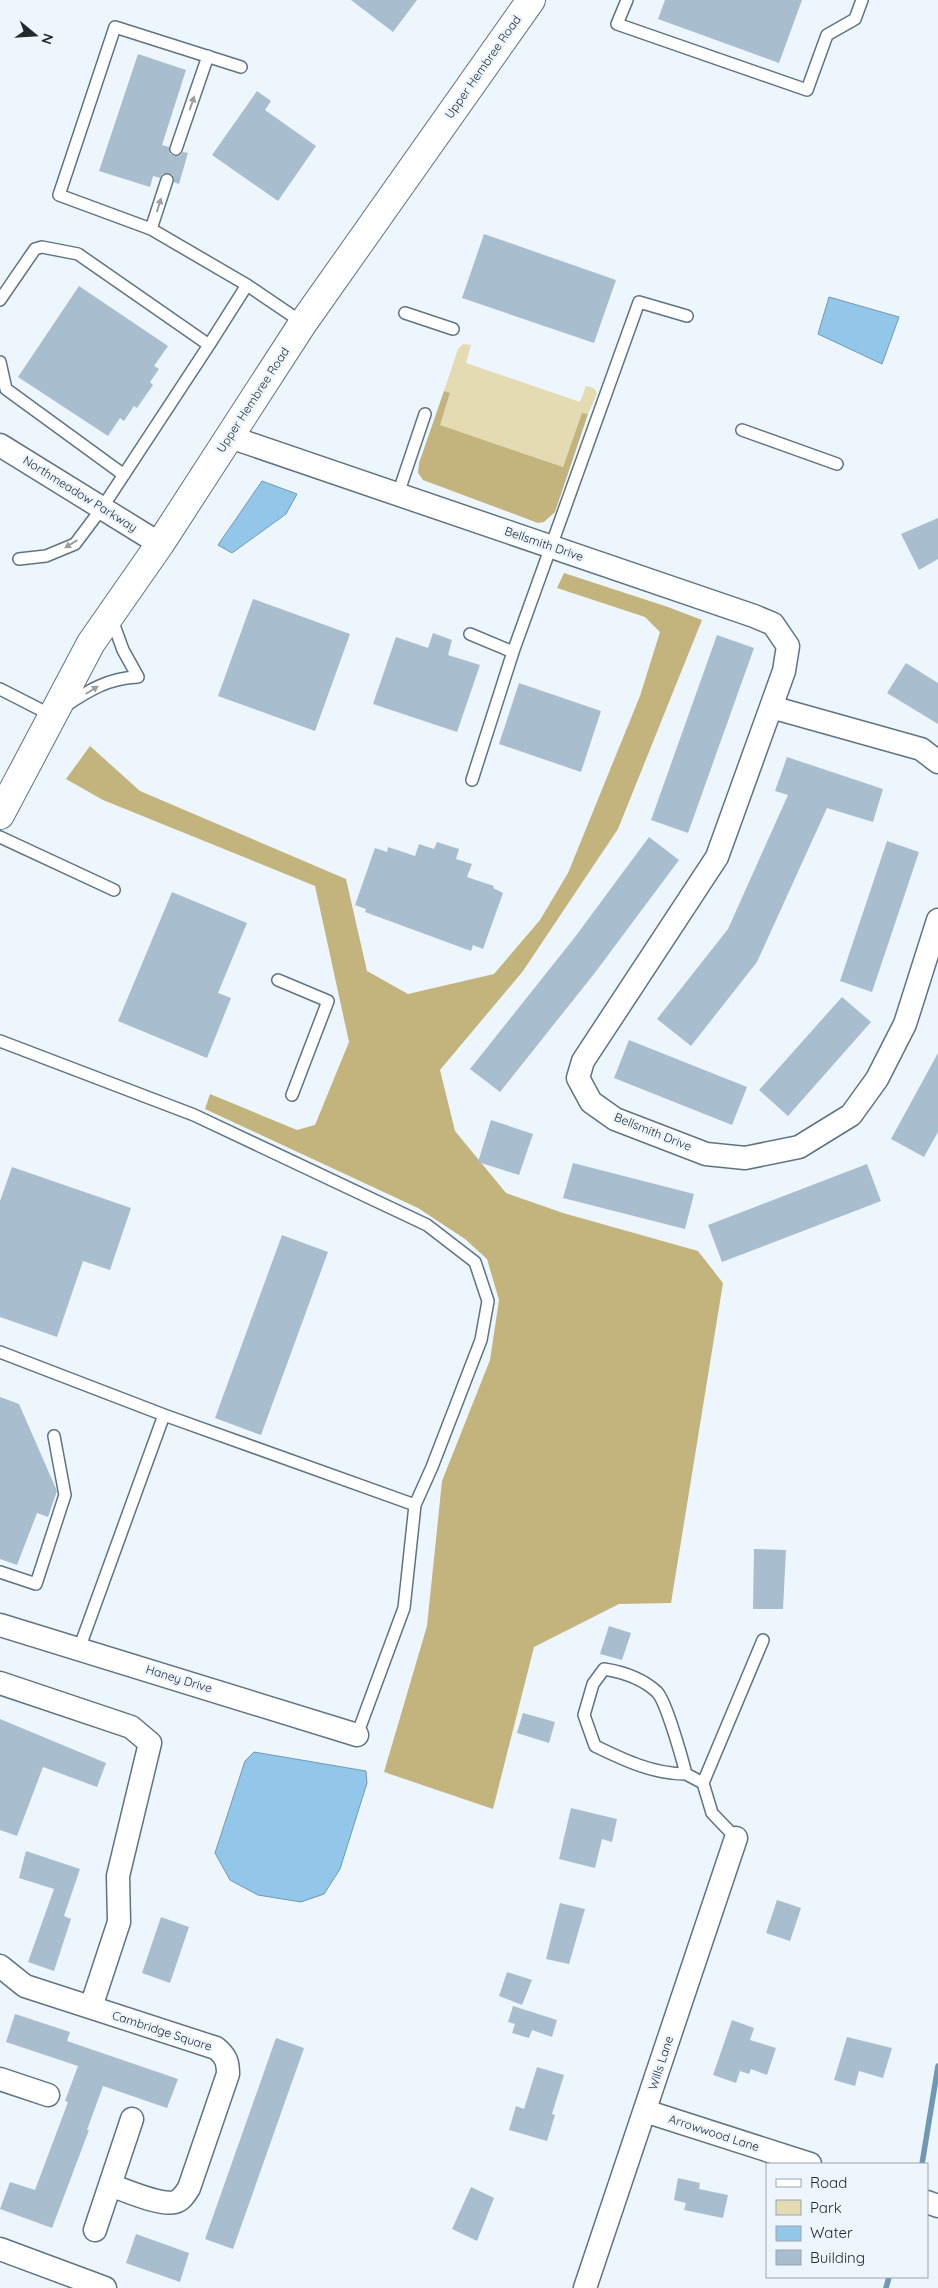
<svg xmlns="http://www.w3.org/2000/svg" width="938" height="2288" font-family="Quicksand,sans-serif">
<rect width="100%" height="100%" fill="#edf6fd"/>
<path fill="#e5dbb3" d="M463,344L471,345L466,363L580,402L586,386L594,388L597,394L588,414H582L563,467L439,425L450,394L444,391L458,349Z"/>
<path fill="#c3b47e" d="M444,391L450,393L440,425L563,467L582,413L588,414L555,512L544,522L538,523L423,480L418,473L419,463Z
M564,573L668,607L702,620L618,829L523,971L440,1070L455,1131L506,1193L563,1213L698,1251L723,1283L671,1603L619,1604L534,1647L493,1809L384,1772L427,1626L442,1481L490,1360L499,1300L487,1259L465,1239L418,1208L205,1109L210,1094L297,1130L315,1125L349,1042L315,886L103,800L66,779L90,746L140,791L346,879L367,971L408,994L494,974L540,920L568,873L640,696L660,632L645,617L557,588Z"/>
<path fill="#93c7ea" stroke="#7198b2" d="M829,297L899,317L882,364L818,334Z
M262,481L297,494L286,514L232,553L218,545Z
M254,1752L366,1771L367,1783L340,1869L324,1894L301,1902L258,1895L230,1880L215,1853L245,1761Z"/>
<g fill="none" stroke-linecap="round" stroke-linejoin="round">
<path stroke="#7198b2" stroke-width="5.5" d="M922,2164L938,2066
M886,2288L889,2277"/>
</g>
<path fill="#a8becf" d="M351,0H417L393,32Z
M665,0H802L779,63L658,19Z
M138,54L186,70L162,145L169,147L170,154L174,156L181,155L183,152L188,153L179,184L174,182L173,175L169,173L162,174L160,178L153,176L150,187L99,171Z
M257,91L271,101L265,110L316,146L278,201L212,155Z
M484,234L616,280L594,343L462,298Z
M79,286L168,346L154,366L159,369L150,382L153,385L137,408L134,406L124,421L120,418L108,436L18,377Z
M938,518V559L919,570L901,534Z
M253,599L350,634L315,731L218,696Z
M433,633L452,640L448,655L480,665L457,732L373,704L396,637L428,648Z
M717,635L754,648L688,833L651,820Z
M906,663L938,683V724L887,693Z
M519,683L601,711L581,772L499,744Z
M787,757L883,789L873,822L827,808L757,962L691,1046L657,1019L728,929L788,795L775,791Z
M649,837L679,860L594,974L500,1092L470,1069L575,937Z
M887,841L919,852L872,992L840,981Z
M437,842L459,849L456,859L472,864L467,877L494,886L493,888L503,893L483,949L473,945L471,951L365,912L366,909L355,905L375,848L387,852L388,847L415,856L419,844L434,849Z
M172,892L247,923L218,993L231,998L207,1058L118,1021Z
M842,997L871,1022L788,1116L759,1090Z
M629,1040L747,1087L732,1125L614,1078Z
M938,1053V1132L924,1157L891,1139Z
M491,1120L533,1134L519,1175L478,1162Z
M573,1163L694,1194L685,1229L563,1198Z
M867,1164L881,1201L722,1262L708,1225Z
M12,1167L131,1208L110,1270L83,1261L57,1337L0,1317V1201Z
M282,1235L328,1252L261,1435L215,1418Z
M0,1397L19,1404L57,1491L48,1517L37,1513L17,1565L0,1559Z
M754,1549L786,1550L783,1609H753Z
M609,1626L631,1633L622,1660L600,1654Z
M523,1713L555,1722L549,1743L517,1733Z
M0,1719L106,1763L97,1787L43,1767L17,1836L0,1830Z
M571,1808L617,1819L612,1842L602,1839L595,1868L559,1859Z
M26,1851L80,1869L64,1916L71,1919L54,1971L28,1962L54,1889L19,1878Z
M777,1900L801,1908L790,1941L766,1933Z
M560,1903L585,1909L569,1964L546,1959Z
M161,1917L189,1927L170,1983L142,1973Z
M507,1972L532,1980L522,2005L499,1996Z
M513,2006L557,2020L552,2037L532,2030L529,2038L512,2033L515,2024L508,2022Z
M15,2014L70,2032L67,2041L178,2079L167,2108L103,2086L87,2130H89L52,2228L0,2209L10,2182L35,2190L68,2102L65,2101L78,2066L6,2042Z
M732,2020L754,2028L750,2040L776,2048L767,2075L751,2069L749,2074L740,2071L736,2083L713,2075Z
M847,2037L892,2048L883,2078L859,2071L855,2086L834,2080Z
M276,2038L304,2048L233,2249L205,2239Z
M537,2067L564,2075L552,2114L555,2115L547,2141L509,2130L516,2106L524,2109Z
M678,2178L700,2183L699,2189L728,2195L723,2218L684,2210L686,2203L674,2200Z
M471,2187L494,2198L477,2241L452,2229Z
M136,2234L189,2253L180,2282L126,2263Z"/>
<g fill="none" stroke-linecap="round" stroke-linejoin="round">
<g stroke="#5f7483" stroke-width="14">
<path id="service" d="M627,0L617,24L807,90L827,35L855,19L862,0
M241,67L115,27L59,195L151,229L247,285L303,323
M176,149L208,56
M151,229L167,180
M0,300L35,249L42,247L78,254L209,345L102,508L75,544L46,556L19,559
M405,313L453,329
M209,345L247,285
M0,362L6,389L124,475
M742,430L837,464
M398,494L425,414
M470,634L513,652
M0,689L51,715C80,697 102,678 138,677L123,650L111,617
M472,780L513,652L639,302L687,316
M0,837L114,890
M278,980L328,1001L292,1095
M0,1041L194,1115L427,1225L475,1262L488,1301L481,1340L432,1467L415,1505
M0,1352L164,1415L415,1505L404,1608L357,1735
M0,1572L36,1584L65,1495L54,1436
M79,1649L164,1415
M686,1774C653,1774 624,1760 595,1746L584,1715L593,1684L604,1669C623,1672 643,1679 657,1692C666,1701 682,1758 686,1774L703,1783
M736,1838L712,1813L703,1783L763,1640"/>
</g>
<g stroke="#5f7483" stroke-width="25">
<path id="minor" d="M230,437L754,616L773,624L788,646L784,671L717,857L583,1061L578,1078L591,1102L615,1119L706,1154L745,1158L799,1147L851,1115L877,1079L905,1024L938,920
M0,445L160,544
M771,707L921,749L938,762
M0,1625L357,1735
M0,1683L131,1727L150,1743L118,1876L119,1922L91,2007
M0,1966L25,1986L216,2048C226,2056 228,2062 228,2074L189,2188C185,2194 182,2200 175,2202C160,2206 125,2190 110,2185
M0,2079L48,2095
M645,2111L810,2164
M927,2202L938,2206
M95,2230L132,2119
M0,2249L105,2288
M585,2288L736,1838"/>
</g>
<g stroke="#5f7483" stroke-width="30">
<path id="tertiary" d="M0,815L91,643L160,544L303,323L531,0"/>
</g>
<use href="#service" stroke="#fff" stroke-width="11"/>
<use href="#minor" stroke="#fff" stroke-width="22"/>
<use href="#tertiary" stroke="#fff" stroke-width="28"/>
</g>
<defs><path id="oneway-solid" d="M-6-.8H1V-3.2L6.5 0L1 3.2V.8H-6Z" transform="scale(1.25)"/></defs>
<g fill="#9b9fa2">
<use href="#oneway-solid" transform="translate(192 103) rotate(-71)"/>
<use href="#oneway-solid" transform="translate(159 205) rotate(-72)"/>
<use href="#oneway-solid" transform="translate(71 544) rotate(149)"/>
<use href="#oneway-solid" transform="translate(92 690) rotate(-32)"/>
</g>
<g text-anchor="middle" stroke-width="5" stroke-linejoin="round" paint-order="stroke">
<g font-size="12" fill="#212a30" stroke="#edf6fd">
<text transform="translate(483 67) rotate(-55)" y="4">Upper Hembree Road</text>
<text transform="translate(253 400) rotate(-57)" y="4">Upper Hembree Road</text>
<text transform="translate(80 494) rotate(32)" y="4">Northmeadow Parkway</text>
<text transform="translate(544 544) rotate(19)" y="4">Bellsmith Drive</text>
<text transform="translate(653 1132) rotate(22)" y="4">Bellsmith Drive</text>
<text transform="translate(179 1679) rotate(17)" y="4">Haney Drive</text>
<text transform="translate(162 2031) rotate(18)" y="4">Cambridge Square</text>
<text transform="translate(661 2063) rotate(-72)" y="4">Wills Lane</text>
<text transform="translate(714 2133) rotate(18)" y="4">Arrowwood Lane</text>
</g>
</g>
<rect x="766" y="2163" width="162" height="115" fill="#edf6fd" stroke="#9ba4ab"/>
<rect x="776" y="2179" width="25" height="8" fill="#ffffff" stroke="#9ba4ab"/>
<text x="810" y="2188" font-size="15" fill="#212a30">Road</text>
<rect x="776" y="2200" width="25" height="15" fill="#e5dbb3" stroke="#9ba4ab"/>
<text x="810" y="2213" font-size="15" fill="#212a30">Park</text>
<rect x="776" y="2226" width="25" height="15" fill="#93c7ea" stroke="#9ba4ab"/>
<text x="810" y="2238" font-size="15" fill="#212a30">Water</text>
<rect x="776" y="2250" width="25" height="15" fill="#a8becf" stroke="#9ba4ab"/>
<text x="810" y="2263" font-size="15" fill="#212a30">Building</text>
<g transform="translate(35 35) rotate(108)" stroke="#edf6fd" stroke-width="4" paint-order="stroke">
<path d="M0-4L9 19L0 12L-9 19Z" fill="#212a30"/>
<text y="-8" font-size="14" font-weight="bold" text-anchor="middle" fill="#212a30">N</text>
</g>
</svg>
